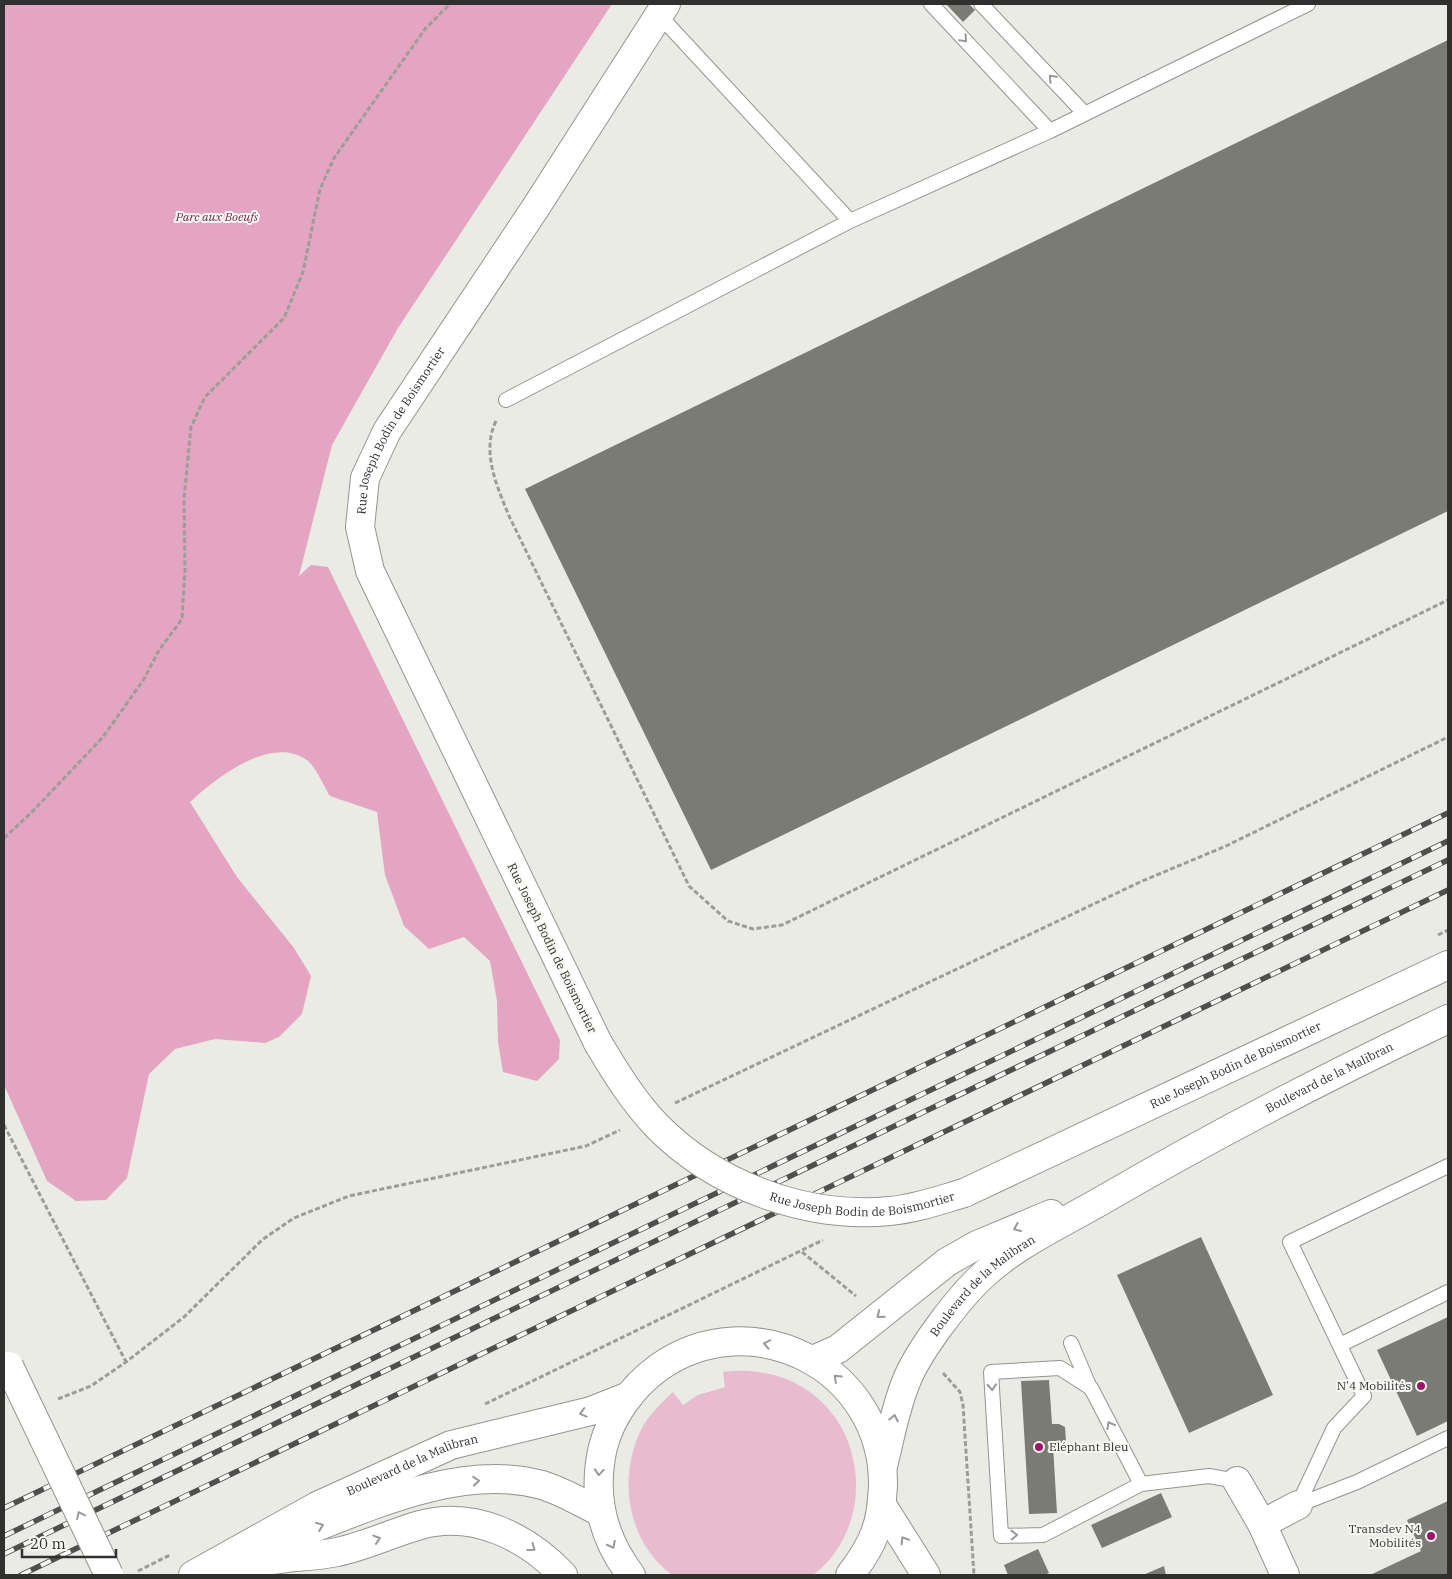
<svg xmlns="http://www.w3.org/2000/svg" width="1452" height="1579" font-family="'IBM Plex Serif',serif">
<rect width="100%" height="100%" fill="#eaebe5"/>
<path fill="#e9bbcf" d="M732,1371C757,1370 781,1374 802,1387C869,1426 875,1528 813,1575H672C626,1541 617,1475 643,1426C651,1413 662,1402 673,1392L683,1405L698,1395L725,1387L723,1372Z"/>
<path fill="#e4a5c2" d="M4,4H612L398,328L332,445L299,576L311,565L328,567L560,1040L559,1059L537,1081L503,1072L498,1042L497,1001L490,961L464,937L429,949L404,926L385,875L377,812L330,796C325,788 315,766 308,761C272,733 215,779 190,802L237,877L294,948L311,976L302,1014L279,1037L265,1043L215,1039L175,1049L149,1074L127,1178L106,1200L76,1201L47,1181L4,1085Z"/>
<path fill="#7b7b76" d="M946,4H969L975,10L963,22Z
M1448,40V511L711,870L525,489Z
M1201,1237L1273,1395L1189,1433L1117,1275Z
M1448,1317V1421L1417,1436L1377,1350Z
M1049,1380L1052,1424H1059L1065,1427L1066,1442L1053,1446L1057,1513L1029,1514L1021,1381Z
M1161,1493L1172,1517L1102,1548L1091,1525Z
M1448,1501V1575H1370L1421,1551L1407,1520Z
M1038,1549L1049,1573L1044,1575H1008L1004,1565Z
M1164,1566L1166,1575H1143Z"/>
<g fill="none" stroke-linecap="round" stroke-linejoin="round">
<g stroke="#94948f" stroke-width="16">
<path id="lane" d="M931,4L1050,131
M981,4L1085,114
M659,15L850,221
M506,400L850,221L1050,131L1308,4
M1071,1343L1090,1388
M1340,1345L1448,1292
M1141,1484L1091,1388L1060,1368L991,1372L1001,1536L1043,1535L1141,1484L1209,1476L1237,1481
M1298,1505L1334,1428L1364,1396L1290,1242L1448,1166
M1298,1505L1357,1482L1448,1438"/>
</g>
<g stroke="#94948f" stroke-width="30">
<g id="street">
<path id="s1" d="M598,1043L370,571L360,527L365,478L387,431L536,207L666,4"/>
<path id="s2" d="M964,1193L1448,965"/>
<path d="M1237,1481L1262,1524L1285,1575"/>
<path d="M1262,1524L1298,1505"/>
</g>
</g>
<g stroke="#94948f" stroke-width="30">
<g id="secondary">
<path d="M813,1360L838,1349L947,1262L977,1245L1051,1214"/>
<path id="s3" d="M883,1466C890,1438 895,1409 906,1382C917,1353 955,1303 977,1281C1011,1247 1059,1225 1101,1201C1214,1135 1330,1075 1448,1019"/>
<path d="M882,1505L926,1575"/>
<path d="M286,1539C362,1510 459,1462 542,1485C562,1491 582,1503 600,1512"/>
<path id="s4" d="M193,1575L317,1506L451,1445L591,1411L629,1396"/>
<path d="M631,1575C602,1537 592,1494 603,1447C611,1416 632,1387 658,1368C752,1301 884,1368 883,1485C882,1501 881,1518 875,1533C869,1549 860,1562 850,1575"/>
</g>
</g>
<g stroke="#94948f" stroke-width="30">
<path id="highway" d="M209,1568C238,1564 267,1561 296,1557C310,1556 324,1555 337,1552C366,1546 392,1533 420,1525C474,1510 527,1537 563,1575"/>
</g>
<path stroke="#9c9d98" stroke-width="3" stroke-dasharray="5 2.5" stroke-linecap="butt" d="M496,421C481,452 497,486 509,516L689,886L728,921L753,929L782,925L1448,600
M4,838L32,812L103,737L144,679L159,650L182,619L185,569L184,499L191,427L205,397L284,318L303,272L320,189L334,158L425,29L450,4
M1438,935L1448,930
M675,1103L1140,882L1226,846L1448,737
M4,1125L126,1362
M802,1252L856,1296
M943,1373L960,1392L963,1405L974,1575
M58,1399L91,1386L126,1362L184,1317L262,1240L294,1218L349,1196L586,1146L620,1130
M485,1404L823,1240
M138,1571L170,1555"/>
<use href="#lane" stroke="#fff" stroke-width="14"/>
<use href="#street" stroke="#fff" stroke-width="28"/>
<use href="#secondary" stroke="#fff" stroke-width="28"/>
<use href="#highway" stroke="#fff" stroke-width="28"/>
<g stroke="#4f4f4d" stroke-width="5.5">
<path id="rail" d="M4,1508L1448,813
M4,1536L1448,841
M4,1554L1448,860
M21,1575L1448,890"/>
</g>
<use href="#rail" stroke="#f7f8f2" stroke-width="4" stroke-dasharray="11" stroke-linecap="butt"/>
<g stroke="#94948f" stroke-width="30" stroke-linecap="butt">
<g id="street-bridge">
<path id="s5" d="M598,1043C616,1073 633,1101 657,1126C716,1186 807,1219 890,1211C915,1209 940,1200 964,1193"/>
</g>
</g>
<g stroke="#94948f" stroke-width="30" stroke-linecap="butt">
<path id="highway-bridge" d="M9,1366L109,1575"/>
</g>
<use href="#street-bridge" stroke="#fff" stroke-width="28"/>
<use href="#highway-bridge" stroke="#fff" stroke-width="28"/>
</g>
<defs><path id="oneway-chevron" d="M-2-3.5L2.5 0L-2 3.5" fill="none" stroke-width="1.6" stroke-linecap="round" stroke-linejoin="round" transform="scale(1.25)"/></defs>
<g stroke="#989896">
<use href="#oneway-chevron" transform="translate(964 39) rotate(47)"/>
<use href="#oneway-chevron" transform="translate(1052 78) rotate(-133)"/>
<use href="#oneway-chevron" transform="translate(1017 1228) rotate(157)"/>
<use href="#oneway-chevron" transform="translate(880 1315) rotate(141)"/>
<use href="#oneway-chevron" transform="translate(767 1344) rotate(-169)"/>
<use href="#oneway-chevron" transform="translate(837 1378) rotate(-137)"/>
<use href="#oneway-chevron" transform="translate(992 1387) rotate(87)"/>
<use href="#oneway-chevron" transform="translate(583 1413) rotate(165)"/>
<use href="#oneway-chevron" transform="translate(894 1418) rotate(-77)"/>
<use href="#oneway-chevron" transform="translate(1110 1425) rotate(-118)"/>
<use href="#oneway-chevron" transform="translate(599 1472) rotate(94)"/>
<use href="#oneway-chevron" transform="translate(476 1481) rotate(-5)"/>
<use href="#oneway-chevron" transform="translate(80 1515) rotate(-115)"/>
<use href="#oneway-chevron" transform="translate(320 1526) rotate(-21)"/>
<use href="#oneway-chevron" transform="translate(1014 1535) rotate(-1)"/>
<use href="#oneway-chevron" transform="translate(377 1539) rotate(-18)"/>
<use href="#oneway-chevron" transform="translate(904 1540) rotate(-122)"/>
<use href="#oneway-chevron" transform="translate(612 1545) rotate(63)"/>
<use href="#oneway-chevron" transform="translate(532 1548) rotate(36)"/>
</g>
<g fill="#9c1566" stroke="#f7f8f2" stroke-width="2">
<circle cx="1421" cy="1386" r="5"/>
<circle cx="1039" cy="1447" r="5"/>
<circle cx="1431" cy="1536" r="5"/>
</g>
<g text-anchor="middle" stroke-width="4" stroke-linejoin="round" paint-order="stroke">
<g font-size="12" font-style="italic" fill="#70264d" stroke="#f7f8f2">
<text x="217" y="221">Parc aux Boeufs</text>
</g>
<g font-size="12" fill="#30302e" stroke="#f7f8f2">
<text dy="4" stroke="none"><textPath href="#s1" startOffset="676">Rue Joseph Bodin de Boismortier</textPath></text>
<text transform="translate(552 948) rotate(64)" y="4">Rue Joseph Bodin de Boismortier</text>
<text dy="4" stroke="none"><textPath href="#s2" startOffset="300">Rue Joseph Bodin de Boismortier</textPath></text>
<text dy="4" stroke="none"><textPath href="#s3" startOffset="619">Boulevard de la Malibran</textPath></text>
<text dy="4" stroke="none"><textPath href="#s5" startOffset="330">Rue Joseph Bodin de Boismortier</textPath></text>
<text dy="4" stroke="none"><textPath href="#s3" startOffset="212">Boulevard de la Malibran</textPath></text>
<text dy="4" stroke="none"><textPath href="#s4" startOffset="246">Boulevard de la Malibran</textPath></text>
</g>
<g font-size="12" fill="#30302e" stroke="#f7f8f2" text-anchor="end">
<text x="1411" y="1390">N'4 Mobilités</text>
<text x="1049" y="1451" text-anchor="start">Eléphant Bleu</text>
<text x="1421" y="1533">Transdev N4<tspan x="1421" dy="14">Mobilités</tspan></text>
</g>
</g>
<rect width="1452" height="1579" fill="none" stroke="#30302e" stroke-width="10"/>
<path d="M22 1549v8h94v-8" fill="none" stroke="#30302e" stroke-width="2.5"/>
<text x="30" y="1549" font-size="15" fill="#30302e" stroke="#f7f8f2" stroke-width="4" paint-order="stroke">20 m</text>
</svg>
